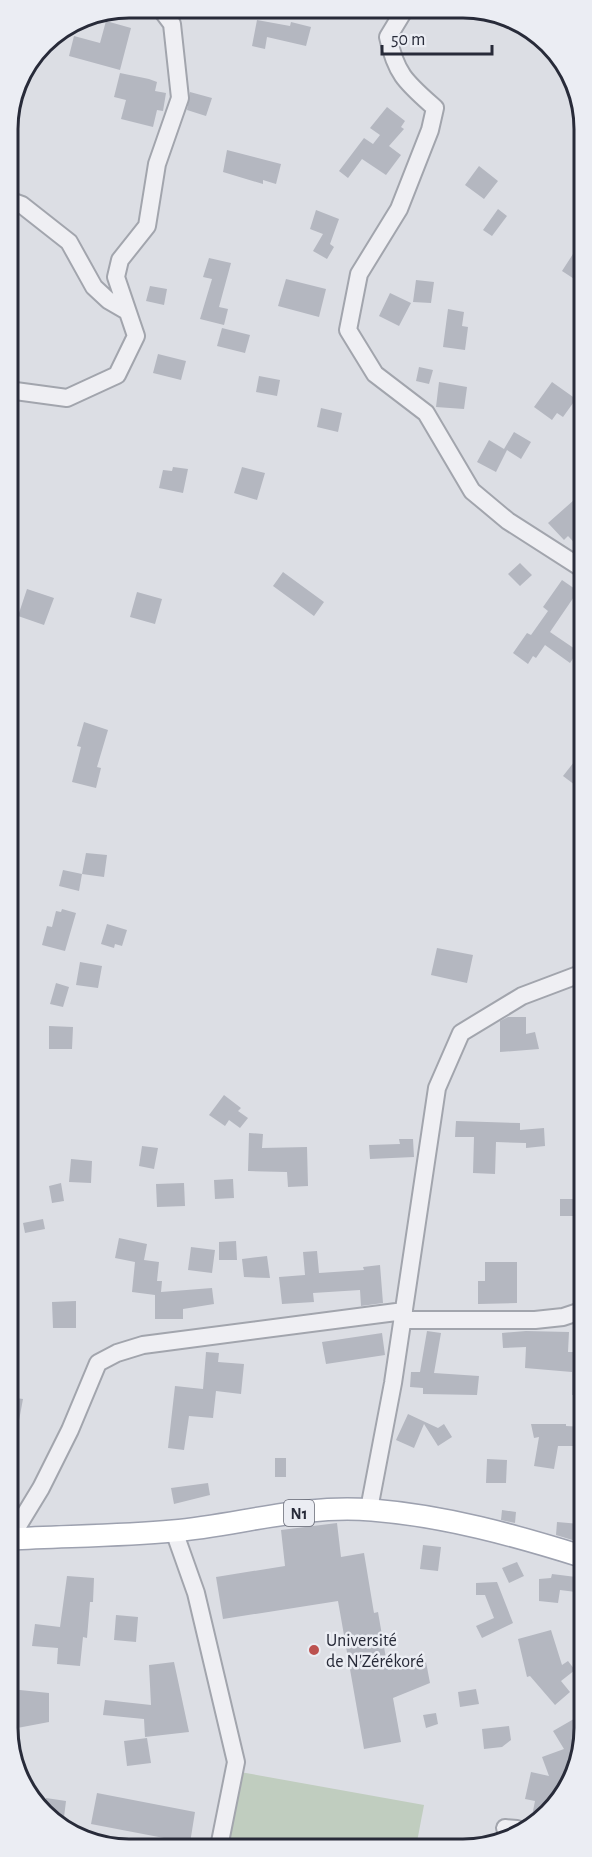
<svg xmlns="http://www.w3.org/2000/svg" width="592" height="1857" font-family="'Alegreya Sans',sans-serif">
<rect width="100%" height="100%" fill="#dcdee4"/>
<path fill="#c0cdbf" d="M240,1772L424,1805L416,1847H226Z"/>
<path fill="#b4b7c0" d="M257,20L290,26L291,22L311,27L306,46L267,37L265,49L252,46Z
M106,21L131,28L120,70L69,56L74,36L100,43Z
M120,73L149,79L157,82L155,91L166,93L163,111L157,110L153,127L121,119L126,100L114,97Z
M190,92L212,98L206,116L187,110Z
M387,107L405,121L401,127L404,129L389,146L401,155L386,175L362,159L348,178L339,171L364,138L373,144L380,135L370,128Z
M227,150L281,164L276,184L263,180V184L223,172Z
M479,166L498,181L484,199L465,185Z
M498,209L507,216L492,236L483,230Z
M316,210L339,219L330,244L334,247L327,259L313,251L323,234L310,229Z
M582,240V284L562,271Z
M209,258L231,263L219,307L228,309L224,325L200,319L212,279L203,277Z
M286,279L326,289L319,317L278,306Z
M416,280L434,282L431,303L413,302Z
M150,286L167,289L164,305L146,301Z
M390,293L411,303L399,326L379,316Z
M448,309L464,312L462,326L468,327L465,350L443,347Z
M222,328L250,335L245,353L217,346Z
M158,354L186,361L181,380L153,373Z
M419,367L433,370L429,384L416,381Z
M259,376L280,380L277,396L256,392Z
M439,382L467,387L464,409L436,407Z
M552,382L576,399L563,417L557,413L552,420L534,407Z
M321,408L342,413L338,432L317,427Z
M514,432L531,442L521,459L507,450L496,472L477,462L489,440L504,449Z
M173,467L188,469L183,493L159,488L163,470L172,471Z
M242,467L265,473L257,500L234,493Z
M583,492V552L568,536L564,540L548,523Z
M520,563L532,575L520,586L508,574Z
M283,572L324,602L314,616L273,586Z
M562,580L578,591L550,632L578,651L570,663L545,645L536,658L533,656L528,664L513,653L527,633L531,635L548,611L543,607Z
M27,589L54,598L44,625L18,616Z
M137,592L162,599L155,624L130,617Z
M84,722L108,730L97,767L101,768L96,788L72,782L81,747L77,746Z
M574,762L583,768V791L563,776Z
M86,853L107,855L104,877L82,874Z
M63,870L82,874L79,891L59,886Z
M62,909L76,913L65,951L42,945L47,926L52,927L56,911L61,912Z
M107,924L127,930L122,946L115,944L114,948L101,944Z
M437,948L473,955L467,983L431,975Z
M80,962L102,966L98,988L76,985Z
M56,983L69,987L63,1007L50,1004Z
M508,1017H526V1034L535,1032L539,1049L500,1052V1021Z
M49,1026L73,1027L72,1049H49Z
M224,1095L241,1108L238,1111L248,1118L240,1128L229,1120L225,1126L209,1115Z
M456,1121L520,1123V1130L544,1128L545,1146L526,1148V1143L496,1142L495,1174L473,1173L474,1137H455Z
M249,1133L263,1134L262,1148L307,1147L308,1186L288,1187L287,1172L248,1171Z
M399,1139H413L414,1157L370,1159L369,1145L400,1144Z
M142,1146L158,1148L154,1169L139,1166Z
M71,1159L92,1161L91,1183L69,1182Z
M233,1179L234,1198L215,1199L214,1180Z
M61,1183L64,1201L52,1203L49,1186Z
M184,1183L185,1206L157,1207L156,1184Z
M560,1199H584V1216H560Z
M43,1219L45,1229L25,1233L23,1223Z
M119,1238L147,1244L144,1260L159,1262L157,1281H162L161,1292L212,1288L214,1304L183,1309V1319H155V1295L132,1292L135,1262L115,1258Z
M236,1241L237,1260H219V1242Z
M191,1247L215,1250L212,1273L188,1270Z
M317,1251L319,1273L364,1270L363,1267L380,1265L383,1303L361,1306L360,1290L313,1293L314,1302L282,1304L279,1277L305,1275L303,1252Z
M267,1256L270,1278L244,1277L242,1259Z
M485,1262H517V1303L478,1304V1281H485Z
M76,1301V1328H53L52,1302Z
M427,1331L441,1333L434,1373L479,1376L477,1395L423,1394V1388L410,1387L411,1372H420Z
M526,1331L569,1332L568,1352H584V1395H572V1372L525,1368L526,1347L503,1348L502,1333Z
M382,1333L385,1355L326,1364L322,1342Z
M206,1352L219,1353L218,1362L244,1364L241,1394L216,1391L213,1418L189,1416L184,1450L168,1448L175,1386L203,1389Z
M9,1397L23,1399L15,1442L9,1441Z
M408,1414L438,1428L444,1424L452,1437L438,1446L424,1424L414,1448L396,1440Z
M531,1424H566V1426L584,1427V1446H558L554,1469L534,1466L539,1437L534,1438Z
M275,1458H286V1477H275Z
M487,1459L507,1460L506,1483H486Z
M208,1483L210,1495L174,1504L171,1488Z
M502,1510L516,1512L515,1523L501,1520Z
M557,1522L580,1524L579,1542L556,1535Z
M337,1523L341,1557L364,1553L374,1613L378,1612L388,1670L426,1662L430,1683L393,1698L401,1742L364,1749L338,1601L223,1619L216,1577L285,1566L281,1530Z
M423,1545L441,1547L438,1571L420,1569Z
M517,1562L524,1576L509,1583L502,1568Z
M552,1574L584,1578V1593L560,1590L558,1603L539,1601V1579L551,1578Z
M67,1576L94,1578L93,1602H90L87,1638L83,1637L80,1666L57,1664L58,1648L32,1646L35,1624L60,1627Z
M497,1582L513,1623L482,1638L476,1626L494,1618L485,1595H476V1583Z
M116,1615L138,1617L136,1642L114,1640Z
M551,1630L562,1665L568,1661L575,1670L561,1681L570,1692L555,1705L530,1676L527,1677L518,1639Z
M174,1662L189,1732L145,1737L144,1719L103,1715L105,1700L151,1705L149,1665Z
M10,1689L49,1693V1722L12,1729Z
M476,1689L479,1704L460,1707L458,1692Z
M436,1713L438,1724L426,1728L423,1715Z
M579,1716L584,1724V1735L554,1808L531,1821L535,1801L525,1799L531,1772L549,1776L542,1757L564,1749L553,1731Z
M509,1726L511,1740L502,1747L484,1749L482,1729Z
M147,1738L151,1763L127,1766L124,1741Z
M97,1793L195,1812L190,1843L91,1824Z
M46,1798L66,1801L63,1825L44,1814Z"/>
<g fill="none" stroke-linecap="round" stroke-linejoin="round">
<g stroke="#a2a5ad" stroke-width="20">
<path id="minor" d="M405,9L388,37C396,75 407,83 435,108L430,130L399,209L359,274L348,330L375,374L426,413L472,491L508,521L583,569
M8,200L22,205L69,242L94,287L108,300L127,311
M8,390L67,398L117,375L136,336L116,277L120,260L147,226L157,164L180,98L172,24L160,8
M402,1320H535L563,1317L584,1310
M369,1509L393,1383L437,1088L461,1033L522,996L583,973
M174,1531L196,1593L236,1762L219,1847
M10,1539L41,1488L70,1430L98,1363L117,1353L143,1345L404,1311
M505,1828L517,1829"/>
</g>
<g stroke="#9da1af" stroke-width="24">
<path id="major" d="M10,1539C64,1536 119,1536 173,1531C239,1525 304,1504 372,1510C445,1516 514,1535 584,1557"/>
</g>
<use href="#minor" stroke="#efeff3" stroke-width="16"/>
<use href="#major" stroke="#fff" stroke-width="21"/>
</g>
<circle fill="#bc514f" stroke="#ebedf3" stroke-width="2" cx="314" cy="1650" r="6"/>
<g text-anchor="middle" stroke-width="5" stroke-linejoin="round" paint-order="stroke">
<rect fill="#ebedf3" stroke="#626571" stroke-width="1.5" x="284" y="1500" width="30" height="26" rx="4.5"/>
<g font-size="16" font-weight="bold" fill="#282b39">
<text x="299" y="1519">N1</text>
</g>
<g font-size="18" fill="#282b39" stroke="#ebedf3" text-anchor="start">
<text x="326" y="1646">Université<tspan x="326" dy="21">de N'Zérékoré</tspan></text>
</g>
</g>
<path d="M0 0H592V1857H0ZM129 18H463A111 111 0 0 1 574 129V1728A111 111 0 0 1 463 1839H129A111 111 0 0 1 18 1728V129A111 111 0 0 1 129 18Z" fill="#ebedf3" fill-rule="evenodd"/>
<path fill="none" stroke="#282b39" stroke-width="3" d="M129 18H463A111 111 0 0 1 574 129V1728A111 111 0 0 1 463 1839H129A111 111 0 0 1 18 1728V129A111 111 0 0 1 129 18Z"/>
<path d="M382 45v9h110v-9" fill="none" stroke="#282b39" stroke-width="3"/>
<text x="391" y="45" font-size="18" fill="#282b39" stroke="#ebedf3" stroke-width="4.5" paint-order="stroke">50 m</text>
</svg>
